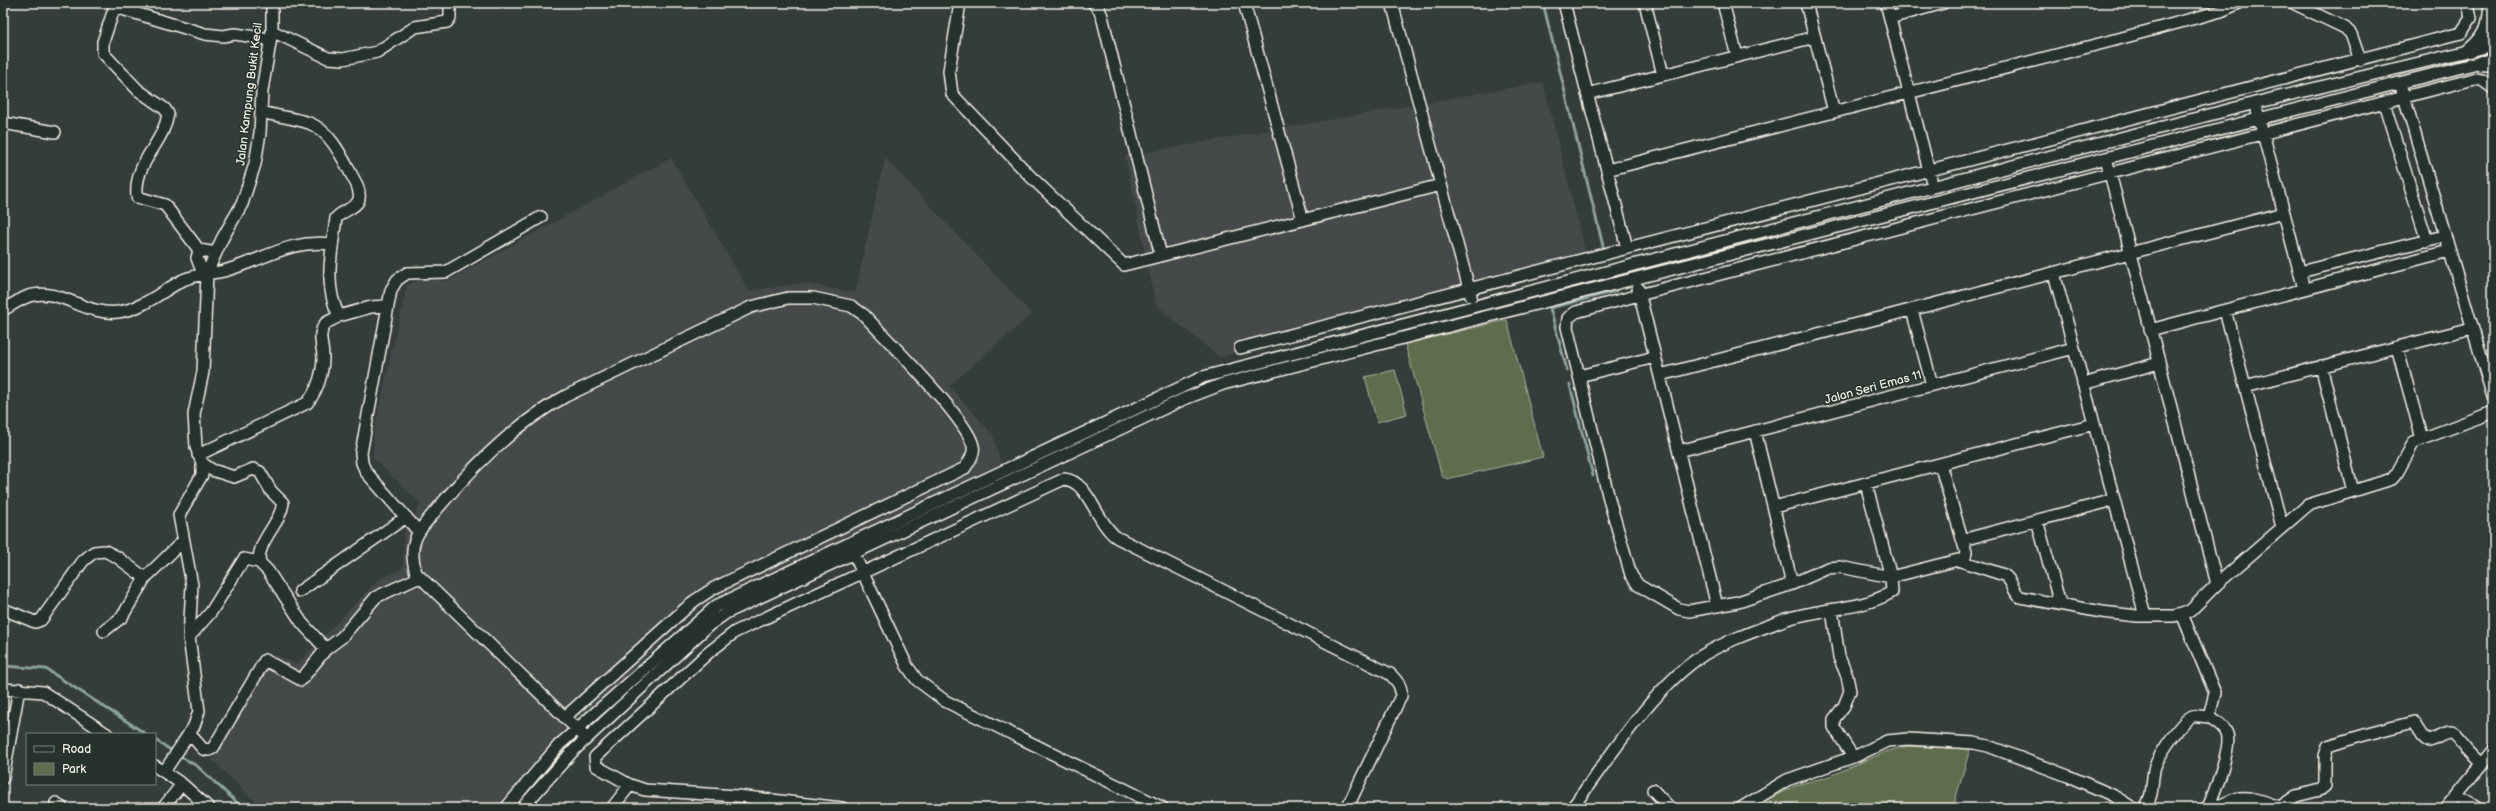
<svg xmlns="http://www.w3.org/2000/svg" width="2496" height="811" font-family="'Balsamiq Sans',sans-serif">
<rect width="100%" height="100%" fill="#343d3a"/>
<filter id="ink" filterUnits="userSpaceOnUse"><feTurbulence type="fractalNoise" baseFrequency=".025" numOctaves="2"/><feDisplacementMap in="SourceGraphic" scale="8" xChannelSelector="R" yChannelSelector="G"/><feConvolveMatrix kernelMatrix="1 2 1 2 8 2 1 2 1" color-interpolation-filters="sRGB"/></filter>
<g filter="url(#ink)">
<path fill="#45494a" d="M1543,82L1589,266L1219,357L1156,305L1125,156Z
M671,158L749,291L804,283L855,293L885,158L1032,314L949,386L993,435L1001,465L709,601L683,621L544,754L496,808H262L212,760L264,651L297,664L378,580L403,568L404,532L421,504L373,458L374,431L407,285L420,279L447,281Z"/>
<path fill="#5e6d4f" stroke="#a9af9c" d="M1507,320L1543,457L1447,479L1442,476L1405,344Z
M1395,370L1407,414L1377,422L1365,377Z
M1906,746L1970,749L1953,808H1749L1797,785L1830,776L1885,752Z"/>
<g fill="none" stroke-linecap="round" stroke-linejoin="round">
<path stroke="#8da29f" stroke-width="3" d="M1543,3L1603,246
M1567,370L1550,308L1616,291
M1570,385L1593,476
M3,666L46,669L146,734
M155,740L174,752
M178,755L197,766L243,808"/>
<g stroke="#f4f1e8" stroke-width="14">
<path id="minor" d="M116,3L103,42V53L138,90L165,109L168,114C163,146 134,160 137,197L165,205L199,250L216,253
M960,3L949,71L952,94L1030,176L1124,265L1441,185
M1093,3L1099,9L1102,16L1161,256
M1244,3L1303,220
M1392,3L1471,296
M1564,3L1627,248
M1645,3L1663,75
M1723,3L1737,56
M1806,3L1834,112
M1886,3L1931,179
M2293,3L2345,28L2351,34L2360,60
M115,7L205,34L223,36L235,34L269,39
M1890,18L1943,3
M272,31L328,58L343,59L377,52L415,27L447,22L450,18V3
M2493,88L2482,80L2474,79L1639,295L1576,312L1568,318L1567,327L1610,503L1631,575L1638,585L1679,609L1689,611L1738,602L1792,584L1828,568L1840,567L1891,577L1958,560L2004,575C2013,581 2012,590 2020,597L2102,612L2137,616H2174L2182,614L2190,611L2217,584L2308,505L2392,479L2397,473L2414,442L2493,412
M2402,90L2493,397
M1587,94L1815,37
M2255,103L2304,289
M2384,103L2427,241
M261,112C276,116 294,118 309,123C333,132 345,164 357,185C366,209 347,206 336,218C332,251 323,285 339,316L371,307L387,306
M3,123L55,132
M2106,158L2217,584
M1607,170L2111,41L2221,11L2239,3
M199,250L197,258L203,274
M2300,272L2444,236
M2054,273L2145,616
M1638,288L1717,606
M3,310C12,305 22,297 33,295C62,289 87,316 118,312C143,309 162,291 183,280C196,274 211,274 224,271C264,260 289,239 332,244
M1912,310L1932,385
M2225,310L2282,527
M2150,330L2449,251
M2397,347L2422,439
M1240,348L2461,33L2471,18L2468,3
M2321,366L2353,491
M1660,375L2284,213
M1579,376L1655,357
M2083,384L2159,363
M2245,386L2472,328
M1755,431L1792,584
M1679,451L2074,348
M198,455L307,403C317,392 323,373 323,357C323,345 317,335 325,324C328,321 335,319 339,316
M202,463L212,470L234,477L253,469L260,472L271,491L283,503C280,525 258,539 259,562L268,571L302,623L326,649
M1940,464L1966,552L1964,562
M1774,507L2094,424
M2037,520L2060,604
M418,531L366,472L362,463L361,453L391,290L397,280L407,273L446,272L541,217
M1962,540L2114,500
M851,548L907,666L917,680L945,701L1163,808
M300,591L406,517
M3,609L35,622L41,620L83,561L94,552L105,551L117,557L145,578
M1832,610L1839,657L1847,676L1850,691L1844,706L1834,719V727L1853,757
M104,631L122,617L145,578L183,541
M189,637L211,612L244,559L259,562
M3,689L43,692L107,734
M565,717L694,601L714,588L965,468C969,461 975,454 973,446C967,418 887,340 864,315L851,306L813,298H788L751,307L566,396C516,423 474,465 438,508C430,518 419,528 415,540C411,550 413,562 416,573L582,734
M189,733L203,749L209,750L213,748L265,660L301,680L326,649L342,637L376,597L420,577
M155,766L182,784L209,808
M164,772L194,726L199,711L189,637L192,585L179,515L202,475V463L196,447L194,414L203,372L207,273L222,239L242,204L255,164L260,133L262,91L272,31V3
M3,778L19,689
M1653,790L1670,808
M2457,796L2477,808
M56,803L62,808
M2210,803C2223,809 2227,800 2239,798C2252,796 2268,804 2280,807L2296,796L2320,790L2325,786V756L2328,746C2356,737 2385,729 2414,722L2425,739L2429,741C2436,740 2442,733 2450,733C2457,734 2470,757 2481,763
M163,808L182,784
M506,808L559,745L716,606L1203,377L2255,103L2493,45
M522,808L572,752L709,625L726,613L1184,399L1223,384L2489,60
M612,808L630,785
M842,808L737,796L645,790L630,785L596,766L595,757L708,653L735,632L1064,479C1089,481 1095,521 1116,537L1390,674C1397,681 1402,686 1401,696L1347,808
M1572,808C1608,760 1653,687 1703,655C1728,640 1757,630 1784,620C1818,608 1860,611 1892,592L1891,577L1866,484
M1741,808L1787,780L1856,756L1887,741L1908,739L1974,743L1988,746L2068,776L2112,795L2133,808
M2145,808C2154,793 2151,786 2154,770C2156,759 2183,718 2193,716C2198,715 2204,717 2209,717L2215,693L2182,614
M2207,808C2214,795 2232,746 2227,734C2224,726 2215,721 2209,717
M2446,808L2493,750"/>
</g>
<g stroke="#f4f1e8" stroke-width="17">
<path id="major" d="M2469,51C2487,37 2491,25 2491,3
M2481,63L2493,64"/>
</g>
<use href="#minor" stroke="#26332d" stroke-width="11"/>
<use href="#major" stroke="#26332d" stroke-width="14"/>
</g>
</g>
<g text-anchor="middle" stroke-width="3" stroke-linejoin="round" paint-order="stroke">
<g font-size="12" fill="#f4f1e8" stroke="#26332d">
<text transform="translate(249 94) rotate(-83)" y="4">Jalan Kampung Bukit Kecil</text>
<text transform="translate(1873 387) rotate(-15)" y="4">Jalan Seri Emas 11</text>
</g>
</g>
<rect width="2496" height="811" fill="none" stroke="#26332d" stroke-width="16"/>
<rect x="8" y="8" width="2480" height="795" fill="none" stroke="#f4f1e8" stroke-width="1.5" filter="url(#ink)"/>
<rect x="26" y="733" width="130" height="52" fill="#26332d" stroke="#787f78"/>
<rect x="34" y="746" width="20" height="6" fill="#26332d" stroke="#787f78"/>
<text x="62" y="753" font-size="12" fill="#f4f1e8">Road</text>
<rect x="34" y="763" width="20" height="12" fill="#5e6d4f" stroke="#787f78"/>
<text x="62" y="773" font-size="12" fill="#f4f1e8">Park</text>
</svg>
